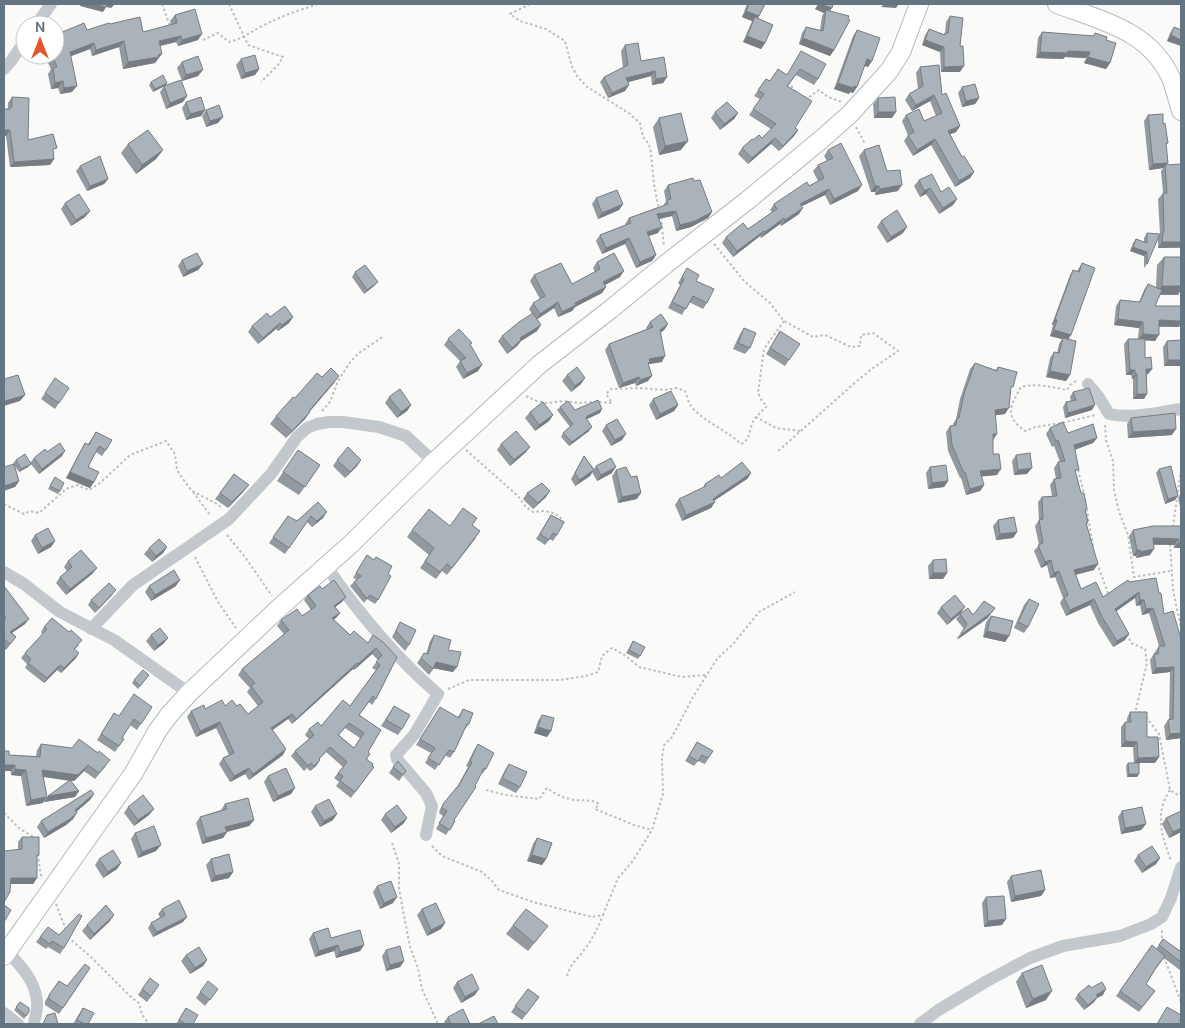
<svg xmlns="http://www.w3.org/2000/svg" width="1185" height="1028" font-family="'DM Sans',sans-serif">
<rect width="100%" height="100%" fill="#fafaf8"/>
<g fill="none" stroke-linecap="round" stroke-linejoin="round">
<g stroke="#b3babf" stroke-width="20">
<path id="secondary" d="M1057,4C1102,21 1149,30 1171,78C1175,88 1178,101 1181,111
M4,956L133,774L158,730L169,715L189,693L279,608L351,544L434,462L540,364L611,309L666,264L748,200L823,138L850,114L889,71L901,52L919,4"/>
</g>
<path stroke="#bbbfc2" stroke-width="2" stroke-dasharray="2.5 2.5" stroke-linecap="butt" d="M162,4L170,26
M229,4L248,45L283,57L278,65L261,82
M530,4L510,14L520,21L546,29L565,41L572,67L577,76L586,86L630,114L640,123L643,137L649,144L651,153L654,184L659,210
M203,40L218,33L229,42C242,39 252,31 264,25C281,16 300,10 318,4
M788,82L796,92
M805,100L819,90L828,97L842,102
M856,127L865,144
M661,217L664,247
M714,244L745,282L770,303L784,321L813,337L825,335L851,347L860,346L861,335L873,333L898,351L873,368L857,381L777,452
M784,321L764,349L758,393L762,401L767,406L756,417L776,428L800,431
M1076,381L1070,385L1067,390C1052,387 1037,383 1021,387C1010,406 1004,416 1025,431L1035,427L1062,423L1095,415
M526,396L537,401L547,403L564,401L578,403L594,402
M599,402L612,403L606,394L611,389L639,388L665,390L677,388L685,391C687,396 688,402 691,406C702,421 727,430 741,444C753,438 748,426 756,417
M322,411L330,402L338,381L351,361L359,353L384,336
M1105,425L1106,440L1113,461L1114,490L1119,512L1128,535L1134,577L1171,571
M466,450L518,496L526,507L533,512L545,511L553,513L559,516L565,524
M1078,470L1084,494
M193,492L211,516
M1085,499L1093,546
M4,504L24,514L30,511L39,513L66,489L77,485L89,490L100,483L130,455L166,441L175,454L177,470L185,482L192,491L219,505L222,509
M1173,527L1181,469
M227,535L245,557L272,596
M1170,544L1173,590L1181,628
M195,557L218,602L236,628
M1097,563L1109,596
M1127,634L1131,643L1145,649L1147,663L1136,709L1140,713
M448,689L469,680H560L586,676L598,672L602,656L612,648L626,656L639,667L682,677L706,675
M1146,717L1159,734L1170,790L1178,795L1181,793
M486,790L506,795L539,799L547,788C554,793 561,797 570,799C579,802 591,798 599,804L595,809L634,825L652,830
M1170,790C1154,814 1162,836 1171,861
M4,813L19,828L33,837
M392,843L399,864V889L410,947L418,968L422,989L438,1024
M432,846L442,856L482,872L492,881L499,890L533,902L592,917L603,915L618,878L632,862L652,830L663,794L662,758L664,745L672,737L693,697L717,659L733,644L759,612L795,592
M38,854L40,871L42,879
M56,904L66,930
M68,937L92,958L132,998L139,1003L142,1015L149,1024
M1162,943V930
M1164,957L1181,1002
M567,976C572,961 576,961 584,950C593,939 598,927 603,915"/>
<path stroke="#c3c8cc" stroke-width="12" d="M36,25L51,4
M4,69L11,61L25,41
M1088,384L1098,396L1109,414C1132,419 1158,412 1181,409
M326,566C358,612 395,657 438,694L414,735L396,755L397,759L426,793L432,806L426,835
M4,572L24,584L60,612L114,640L189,693
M91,629L133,585L229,519L271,474L297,437L307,428L317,424L329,422H343L379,427L406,436L434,462
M7,951C20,965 35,980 37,1001C38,1008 35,1017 34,1024
M4,1013L18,1024
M920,1024L937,1011L987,981L1030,958L1063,946L1120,936L1151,924L1162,917L1171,898L1181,867"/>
<use href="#secondary" stroke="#fff" stroke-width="18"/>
</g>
<path fill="#929a9f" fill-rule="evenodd" d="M747,4H765L758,18L765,43L761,49L743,42L752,21L742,17Z
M818,4H833L830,11L834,50L830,56L799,44L802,33L806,27L820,30L822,16L824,13L815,9Z
M175,15L198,40L178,46L176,42L160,46L157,60L155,63L123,69L119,47L92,56L90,49L71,56L72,92L60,94L58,88L51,89L48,74L51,69L44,55H55L87,30L110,24L143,32L171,25L170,21Z
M950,16L960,46V72H941L940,52L922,45L925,35L929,29L943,35L945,33L946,22Z
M1174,27L1180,29L1181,27V46L1167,41L1170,33Z
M857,30L868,67L864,66L857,87L853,93L850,92L849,94L834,89L853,36Z
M1042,32L1093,36L1095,33L1106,40L1110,63L1106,69L1084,63L1086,58L1065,57L1063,59L1036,58L1038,38Z
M625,45L641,61L667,77L663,83L652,85L651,76L627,82L625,91L608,98L600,82L604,77L623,68L621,51Z
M801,51L818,79L814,85L796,75L788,86L795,128L798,130L794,136L779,151L771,144L748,164L738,154L742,148L753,140L762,138L771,129L749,115L760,99L754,96L766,79L770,81L787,75Z
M241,59L259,69L255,75L241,79L236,65Z
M182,62L198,76L182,81L177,68Z
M920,67L942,95L960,126L956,132L950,134L962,157L974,172L970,178L955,187L931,145L913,156L904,141L908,135L902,121L906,115L924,121L936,116L930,101L912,111L905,100L909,94L918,89L916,73Z
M151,82L167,83L165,85L183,102L166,109L160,92L164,86L153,92L149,85Z
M962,87L979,98L975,104L962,107L958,93Z
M12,97L28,140L53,153L54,159L50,165L10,167L6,136L8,103Z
M878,98L892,118H874L873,104Z
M186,102L205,110L201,116L186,120L182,108Z
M206,110L218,123L206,127L202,116Z
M715,112L738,113L734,119L720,130L711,118Z
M1148,115L1163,124L1168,143L1166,145L1168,163L1166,165L1181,248H1158V238L1147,264L1144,268V256L1130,251L1133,243L1136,239L1144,242V238L1147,233L1160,234L1158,199L1163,193L1161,171L1163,168L1149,170L1144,121Z
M659,118L681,150L659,155L653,127Z
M128,144L163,150L156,159L136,174L121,153Z
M828,150L858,191L830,205L825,195L802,206L799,214L781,226L780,224L761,238L760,236L733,257L722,243L726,237L748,229L772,212L770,210L774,204L818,181L813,171L818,165L827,161L824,156Z
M864,150L887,171L898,191L875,195V192H871L859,156Z
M80,166L108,179L104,184L87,191L76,171Z
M919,180L941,192L957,199L953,205L939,214L926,194L920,197L914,186Z
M694,181L712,212L708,218L691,227L676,231L672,216L659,219L658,233L648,236L656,255L652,261L636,268L625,244L602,254L596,241L600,235L625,225V224L629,218L663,206L666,201L664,191L668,185Z
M596,198L623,204L619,210L598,219L592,204Z
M65,203L90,211L85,217L71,226L61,209Z
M881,221L903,233L887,243L877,227Z
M1164,257L1178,295H1160L1155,306L1179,327H1159L1155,341L1145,340V358L1152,369L1148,374H1147L1144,399H1133V379H1132L1131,375H1126L1124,344L1128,339H1138L1139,328L1114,325L1116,306L1120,300L1139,302L1144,290L1148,284L1156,288L1157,265Z
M182,260L203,264L198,270L183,277L178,266Z
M597,262L620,277L605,285L606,287L602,293L575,307L572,311L558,317L554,308L537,319V331L521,341L517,346L507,354L498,341L502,336L532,314L529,309L533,303L540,299L530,281L534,275L572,284L595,272L593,268Z
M1082,263L1069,339L1070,375L1066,381L1046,377L1050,358L1054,352L1057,353L1059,344L1062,339L1050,336L1053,325L1052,324L1070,275L1073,270L1077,271Z
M687,268L696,281L707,303L703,309L689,302L682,315L668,308L680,285L678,283Z
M355,272L374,286L364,294L352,277Z
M270,317H293L289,323L278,331L276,329L258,344L248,332L252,326Z
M650,322L668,324L664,330L660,333L662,362L649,364L648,365V381L636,386L635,383L619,388L605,350L609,344L647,329L646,328Z
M744,328L750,348L745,354L733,349L740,334Z
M780,331L789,360L785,366L766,354Z
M448,339L470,345L478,371L463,379L456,367L460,361L444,345Z
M1181,340V364L1180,366H1164L1163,347L1167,341Z
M975,363L996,370L998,367L1010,391L1005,414L995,415L993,440V454L997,475L981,476L984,485L980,491L966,495L961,478H960L948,451L946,432L950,426H953V424L956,419L960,399L970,369Z
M567,375L581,384L571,392L562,381Z
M322,377L334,383L310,411L305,419L286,438L270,424L276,416L295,398Z
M55,378L69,388L55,409L41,399Z
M1073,392L1092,410L1065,418L1063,407L1066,402L1071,401L1070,397Z
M389,397L411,405L407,411L397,418L385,403Z
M653,399L678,405L674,411L656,420L649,405Z
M560,407L575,410L600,413L587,419L589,431L569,446L561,437L563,433L570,427L557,410Z
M530,412L553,415L549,421L535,431L525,418Z
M1131,418L1172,435L1128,438L1127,424Z
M606,425L622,440L611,446L602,431Z
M1050,428L1068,433L1097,438L1093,443L1075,450L1076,474L1088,522L1087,525L1094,570L1075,575L1081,589L1103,597L1129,582L1159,593L1164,614L1173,611L1181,738L1166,740L1164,726L1168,720H1169L1170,672L1152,674L1150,660L1154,654L1155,652L1159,646L1149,613L1142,615L1140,605L1136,606L1135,598L1116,611L1125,640L1113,647L1098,623L1090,605L1066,616L1060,603L1063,598L1055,577L1050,578L1047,565L1041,568L1034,551L1039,545L1035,526L1039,520L1038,502L1042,497L1052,496L1050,485L1054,479H1056L1054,468L1058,462H1060L1054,446L1052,447L1046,434Z
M96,432L106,450L102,456L96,452L88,467L94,482L90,488L66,478L82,448L85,443L88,444Z
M501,444L530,447L525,453L510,466L497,450Z
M298,450L320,465L299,495L277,481Z
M47,452L62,456L39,474L30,463L28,467L19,472L14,465L19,481L15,487L14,464L13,463L16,460L30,463L34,458Z
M1016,455L1027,474L1014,475L1012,461Z
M584,456L594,469L596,466L612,473L597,481L592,472L590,476L575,486L571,479Z
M337,460H361L357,466L345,478L333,466Z
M930,467L948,481L944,487L928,489L926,473Z
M1159,469L1175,500L1165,504L1156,473Z
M616,470L637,499L618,503L612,476Z
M751,473L747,479L714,501L711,508L682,521L675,505L679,499L702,489L705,484L721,478Z
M234,474L244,491L228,508L215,499Z
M55,477L60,491L58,494L48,489Z
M527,493L546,497L533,509L523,499Z
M1181,493V511L1178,498Z
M318,502L323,518L312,527L307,522L285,554L269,543L288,516L297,521Z
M551,515L557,535L553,541L550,539L545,545L536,539Z
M998,520L1017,532L1013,538L996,540L993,526Z
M472,525L476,538L447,575L442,571L436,579L420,568L429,555L407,537L412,530L450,526Z
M1181,526V548H1174V545H1154L1150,555L1136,558V556H1133L1129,536L1133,530Z
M35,535L55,541L51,547L38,554L31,541Z
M167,547L163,553L152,562L144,554L149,548Z
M367,555L374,560L376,557L388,574L378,600L375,604L367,599L364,603L350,586L354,582L356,579L353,578Z
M933,560L947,573L943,579H929L928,566Z
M68,561L97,568L92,574L66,595L56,583L60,577L67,571L64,567Z
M4,586L25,624L12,633L16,637L6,650L4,648Z
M149,586H176L151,601L145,592Z
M322,589L342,602L335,607L340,613L334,620L350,635L397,657L376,699L372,705L369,702L359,715L381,730L368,752L370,754L367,759L374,767L351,798L336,786L339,782L334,778L343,767L326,752L319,759L320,760L316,766L310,771L307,768L304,771L291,756L295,751L309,739L305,735L309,729L321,726L350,706L376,670L372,668L378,660L372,654L354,670L353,669L292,724L288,719L272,730L283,755L249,780L245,774L230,782L219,764L223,758L229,755L216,728L196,737L187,717L191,711L225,706H237L248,714L258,706L247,692L250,688L238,675L242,669L284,634L277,626L281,620L302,616L311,610L304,600L308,595ZM345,728L360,738L354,748L339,735Z
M112,595L95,613L88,605L91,600Z
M1029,599L1028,627L1024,633L1014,628L1024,605Z
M941,607L961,613L947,625L937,613Z
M960,614L973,615L988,618L958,639L957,638L964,629L956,619Z
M991,616L1009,636L1005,642L983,637L986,622Z
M400,622L409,645L405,651L392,637Z
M44,627L79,645L75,649L76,658L61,673L57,670L44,683L25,668L27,664L21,658L25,653L43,634L41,632Z
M151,635L168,638L163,644L154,651L146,641Z
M434,635L448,650L453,672L434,668L429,675L417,663L424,653L426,654L430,641Z
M633,641L640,656L638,659L626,653Z
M149,675L138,689L132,683L134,680Z
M394,706L402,729L398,735L381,726Z
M152,707L137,730L130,725L122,738L124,739L115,752L97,740L114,713L119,716Z
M463,709L469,724L465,729L454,752L450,758L445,755L435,770L425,763L431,753L416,745L436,713L458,717Z
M1130,712L1147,737L1159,757L1155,763H1139L1137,777H1127L1126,766L1128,763H1134L1133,747H1121V727L1125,722H1127V718Z
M542,715L551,731L547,737L534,733L538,721Z
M697,742L713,751L705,764L698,761L694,766L685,761Z
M41,744L106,766L95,779L84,771L74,781H71L79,791L75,797L44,802L69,781L44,777L43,803L26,806L21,776L11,775L9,755L36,756L37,750Z
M478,744L486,769L482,774H481L454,820L455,821L446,835L436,829L443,816L439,813L440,809L457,787L468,767L466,766L474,750Z
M509,764L520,787L516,793L498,784L505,770Z
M393,767L406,771L399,781L389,773Z
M268,776L291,794L273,802L264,782Z
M94,794L90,800L76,812L73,819L66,825L44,838L37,827L41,821Z
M225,804L254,820L249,826L227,832L223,838L202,844L196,823L200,817L221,810Z
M315,806L333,820L320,827L311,812Z
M128,807L149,815L134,826L124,813Z
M1122,811L1146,824L1141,830L1121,834L1118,817Z
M385,814L407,818L403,824L391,833L381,820Z
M1166,818L1181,832L1169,838L1162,824Z
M135,833L156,851L138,858L131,839Z
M22,837L37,858V878L33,884H10L18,849V842Z
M537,838L546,859L542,865L527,861L533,844Z
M1138,855L1160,858L1156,864L1142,873L1134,861Z
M99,859L121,863L117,869L103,878L95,865Z
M211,859L233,872L229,878L211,882L206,865Z
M1011,876L1045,890L1041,896L1011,902L1007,882Z
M377,886L393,903L380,909L373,892Z
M986,897L1002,925L984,927L982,903Z
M162,909L183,922L153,937L148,928L151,923L160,917L158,914Z
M422,909L445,923L441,929L427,936L417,915Z
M110,921L90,940L82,931L87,925Z
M513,925L541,935L528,951L506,934Z
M313,933L331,938L364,945L360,951L336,958L334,951L315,957L309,939Z
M59,935L64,948L60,954L48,947L46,949L36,942L40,937Z
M1163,939L1180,951L1181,950V971L1164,958L1155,970L1146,984L1155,991L1139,1012L1116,996L1152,945L1156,949Z
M386,950L404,961L400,967L386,971L382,956Z
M186,955L207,960L203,966L190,974L181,961Z
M90,968L59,1014L45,1005V1001L59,981L67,986Z
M1022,973L1046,1000L1026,1008L1016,982Z
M457,982L475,995L461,1003L453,988Z
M1091,988L1103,995L1097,998L1094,1002L1084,1010L1075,999L1078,994Z
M142,989L155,991L147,1002L138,995Z
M218,989L205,1006L196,998L200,992Z
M528,989L539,997L522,1020L511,1012Z
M20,1002L29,1012L24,1019L14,1010Z
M83,1008L88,1024H73L79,1014Z
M186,1008L193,1024H176L182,1014Z
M448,1017L470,1024H445L444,1022Z"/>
<path fill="#777d82" d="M81,4H115L111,8L106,7L103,12L80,6Z
M820,4L832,8L828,14L826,10L824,13L815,9Z
M884,4H899L896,8L881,7Z
M746,11L759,16L755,22V17L752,21L742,17Z
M202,34L198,40L178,46L182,40Z
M1171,35L1181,40V46L1167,41Z
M181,36L176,42L155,47L159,41Z
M747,36L765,43L761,49L743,42Z
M803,38L834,50L830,56L799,44Z
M925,40L944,47L940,52L922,45Z
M124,41L119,47L92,56L96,50Z
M94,43L90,49L66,58L70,52Z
M1068,51L1090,52L1086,58L1065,57L1063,59L1036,58L1040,52Z
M162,54L155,63L123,69L128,62Z
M1088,57L1110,63L1106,69L1084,63Z
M867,59L872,61L868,67L863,65Z
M964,66L960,72H941L944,67Z
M259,69L255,75L241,79L245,73Z
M203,70L198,76L182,81L186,75Z
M655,71L651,76L622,84L626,78Z
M667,77L663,83L652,85L656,79Z
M63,81L58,88L51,89L55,83Z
M167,83L165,86L153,92L155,89Z
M838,83L854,86L857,87L853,93L850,92L849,94L834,89Z
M629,85L625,91L608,98L612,93Z
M77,86L72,92L60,94L64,88Z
M934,95L930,101L912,111L916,105Z
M187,96L183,102L166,109L170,103Z
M979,98L975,104L962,107L966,101Z
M205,110L201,116L186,120L190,114Z
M878,112H896L892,118H874Z
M738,113L734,119L720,130L724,124Z
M223,117L218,123L206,127L210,121Z
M960,126L956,132L944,137L948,131Z
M4,130H10L6,136H4Z
M798,130L794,136L779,151L783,146Z
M775,138L771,144L748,164L752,158Z
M935,139L931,145L913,156L917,150Z
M688,141L681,150L659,155L665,146Z
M163,150L156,159L136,174L142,165Z
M54,159L50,165L10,167L14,162Z
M1168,163L1163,168L1149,170L1153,164Z
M974,172L970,178L955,187L959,181Z
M108,179L104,184L87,191L90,186Z
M862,185L858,191L830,205L834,199Z
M902,185L898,191L875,195L880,189Z
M875,186H879L875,192H871Z
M930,188L926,194L920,197L924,191Z
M829,189L825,195L796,209L800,204Z
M957,199L953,205L939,214L943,208Z
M623,204L619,210L598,219L602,213Z
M803,208L799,214L781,226L785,220Z
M90,211L85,217L71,226L76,220Z
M676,211L672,216L653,220L657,214Z
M712,212L708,218L691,227L676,231L680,225Z
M784,218L780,224L761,238L765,232Z
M662,227L658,233L643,238L647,232Z
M907,227L903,233L887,243L891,237Z
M764,231L760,236L733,257L737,251Z
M629,238L625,244L602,254L606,248Z
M1162,242H1181V247L1158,248Z
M1133,247L1147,252L1144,256L1130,251Z
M656,255L652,261L636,268L640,262Z
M203,264L198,270L183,277L187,271Z
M624,271L620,277L599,288L603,282Z
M378,282L374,286L364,294L367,290Z
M1162,286H1181V290L1178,295L1156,294Z
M606,287L602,293L575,307L572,311L558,317L562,312L575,303Z
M558,302L554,308L536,320L540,314Z
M293,317L289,323L278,331L282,325Z
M1055,319L1057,320L1053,325L1052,324Z
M1118,319L1143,322L1139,328L1114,325Z
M1159,320L1181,321V324L1179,327L1155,326Z
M280,323L276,329L258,344L263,338Z
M668,324L664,330L656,336L660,330Z
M541,325L537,331L521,341L517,346L507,354L520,338Z
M1054,330L1071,335L1067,341L1063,338L1062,339L1050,336Z
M1143,334L1159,335L1155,341L1138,340Z
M665,356L662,362L649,364L646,368L649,359Z
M1168,360H1181V364L1180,366H1164Z
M482,365L478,371L463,379L467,373Z
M1146,369H1152L1148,374L1143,375Z
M1130,370H1135L1131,375H1126Z
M1050,371L1070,375L1066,381L1046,377Z
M1135,374H1137L1133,379H1132Z
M339,376L334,383L305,417L310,412L305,419L286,438L292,431Z
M652,376L648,381L636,386L640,380Z
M639,377L635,383L619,388L623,383Z
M585,378L581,384L571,392L575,386Z
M1137,394H1147L1144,399H1133Z
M25,395L20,401L4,406L5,401Z
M411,405L407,411L397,418L401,412Z
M678,405L674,411L656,420L660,414Z
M1095,405L1092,410L1065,418L1068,413Z
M1009,408L1005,414L991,416L995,410Z
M602,409L600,413L585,420L587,416Z
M553,415L549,421L535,431L539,425Z
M592,427L589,431L569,446L572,442Z
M1176,429L1172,435L1128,438L1133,432Z
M626,434L622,440L611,446L615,440Z
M993,434H997L993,440H988Z
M1097,438L1093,443L1070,451L1074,445Z
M530,447L525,453L510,466L514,460Z
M65,451L62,456L39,474L42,469Z
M361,460L357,466L345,478L350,472Z
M31,464L28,467L19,472L21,469Z
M616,467L612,473L597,481L601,475Z
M1032,468L1027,474L1014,475L1018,470Z
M1001,469L997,475L976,477L980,471Z
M594,470L590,476L575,486L579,480Z
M70,472L94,482L90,488L66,478Z
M751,473L747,479L709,504L713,499Z
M19,481L15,487L4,491V486Z
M948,481L944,487L928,489L932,483Z
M249,485L244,491L228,508L232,502Z
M984,485L980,491L966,495L970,489Z
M550,491L546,497L533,509L538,503Z
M641,493L637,499L618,503L622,497Z
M1178,496L1175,500L1165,504L1168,499Z
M715,502L711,508L682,521L686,515Z
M327,512L323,518L312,527L317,521Z
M1017,532L1013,538L996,540L1000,534Z
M1153,538L1179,539L1174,545L1148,544Z
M55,541L51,547L38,554L42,548Z
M1179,542H1181V548H1174Z
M167,547L163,553L152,562L156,556Z
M1154,549L1150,555L1136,558L1140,552Z
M1137,550H1140L1136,556H1133Z
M1051,560L1047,565L1041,568L1045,562Z
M1098,564L1094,570L1070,576L1074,570Z
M97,568L92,574L66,595L70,589Z
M1059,571L1055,577L1050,578L1054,573Z
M933,573H947L943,579H929Z
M180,580L176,586L151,601L155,595Z
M116,590L112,595L95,613L99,608Z
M1139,592L1135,598L1111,615L1115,609Z
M346,597L342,602L330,611L334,606Z
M1094,599L1090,605L1066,616L1070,610Z
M1140,600H1144L1140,605L1136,606Z
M965,607L961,613L947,625L951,619Z
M1153,608L1149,613L1142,615L1146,609Z
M992,612L988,618L958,639L962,634Z
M340,613L336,618L328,624L332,618Z
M29,619L25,624L6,637L10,632Z
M987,631L1009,636L1005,642L983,637Z
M1129,634L1125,640L1113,647L1117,641Z
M168,638L163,644L154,651L158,645Z
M376,648L372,654L354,670L358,664Z
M79,653L76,658L61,673L64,668Z
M436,662L457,667L453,672L432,668Z
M357,663L353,669L292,724L296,719Z
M60,665L57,670L44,683L47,678Z
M1174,667L1170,672L1152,674L1156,668Z
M292,714L288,719L267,734L271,728Z
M220,722L216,728L196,737L200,731Z
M538,727L551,731L547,737L534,733Z
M1181,733V738L1166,740L1170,734Z
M1125,741L1137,742L1133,747H1121Z
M286,749L283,755L249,780L253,774Z
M1159,757L1155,763H1134L1138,758Z
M320,760L316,766L310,771L314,766Z
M4,765H15L11,771H4Z
M88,765L84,771L74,781L38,776L42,770Z
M249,768L245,774L230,782L234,776Z
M15,769L26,770L21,776L11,775Z
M1129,774H1139L1137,777H1127Z
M295,788L291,794L273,802L278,796Z
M79,791L75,797L44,802L48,796Z
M94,794L90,800L71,816L75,810Z
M47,797L43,803L26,806L31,800Z
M154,809L149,815L134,826L138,820Z
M77,813L73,819L66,825L44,838L48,832Z
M337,814L333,820L320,827L324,821Z
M407,818L403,824L391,833L395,827Z
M254,820L249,826L221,833L225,827Z
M1146,824L1141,830L1121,834L1125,828Z
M1181,828V832L1169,838L1173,832Z
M227,832L223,838L202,844L206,838Z
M161,845L156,851L138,858L142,852Z
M532,855L546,859L542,865L527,861Z
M1160,858L1156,864L1142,873L1146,867Z
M121,863L117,869L103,878L108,872Z
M233,872L229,878L211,882L215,876Z
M11,878H37L33,884H7Z
M1045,890L1041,896L1011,902L1015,896Z
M397,897L393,903L380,909L384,903Z
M114,915L110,921L90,940L94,934Z
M187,917L183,922L153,937L157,932Z
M1006,919L1002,925L984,927L988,921Z
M445,923L441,929L427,936L431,930Z
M338,945L334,951L315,957L319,951Z
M364,945L360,951L336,958L340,952Z
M207,960L203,966L190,974L195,968Z
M404,961L400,967L386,971L390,965Z
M479,989L475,995L461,1003L465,997Z
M1106,989L1103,995L1097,998L1094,1002L1084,1010L1096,995Z
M1052,991L1046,1000L1026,1008L1033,999Z"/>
<path fill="#aab3b9" stroke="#777d82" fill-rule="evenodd" d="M93,4H107L106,7Z
M749,4H765L759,16L746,11Z
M820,4H833L832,8Z
M195,9L202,34L182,40L181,36L159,41L162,54L158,55L159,57L128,62L124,41L96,50L94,43L70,52L77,86L64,88L63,81L55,83L53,68L57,67L52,55H55V35L84,23L87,30L109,23L110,24L140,17L143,32L177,23L175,15Z
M826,10L849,16L848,19L850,20L834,50L803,38L806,27L823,31Z
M950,16L963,18L960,46H963L964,66L944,67V47L925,40L929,29L945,35V33H948Z
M755,17L773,25L765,43L747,36Z
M1174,27L1181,30V29V40L1171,35Z
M857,30L880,38L872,61L867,59L857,87L854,86L853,88L838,83Z
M1042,32L1094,36L1095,33L1107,37L1106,40L1116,43L1110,63L1088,57L1090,52L1068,51L1067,53L1040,52Z
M638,43L641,61L664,57L667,77L656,79L655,71L626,78L629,85L612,93L604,77L628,65L625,45Z
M801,51L826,64L818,79L800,69L787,86L812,101L795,128L798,130L783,146L775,138L752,158L742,148L752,139L753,140L759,135L762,138L776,124L753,109L764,94L758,90L766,79L770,81L778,69L787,75Z
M255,55L259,69L245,73L241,59Z
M198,56L203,70L186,75L182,62Z
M939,65L942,95L946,93L960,126L948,131L962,157L964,156L974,172L959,181L935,139L917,150L908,135L914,132L906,115L919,109L924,121L942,113L934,95L916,105L909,94L923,86L920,67Z
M163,75L167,83L155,89L151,82Z
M181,80L187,96L170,103L164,86Z
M975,84L979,98L966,101L962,87Z
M12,97L29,98L28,140L53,134L57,148L53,149L54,159L14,162L10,130H4V109H10V107H12Z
M201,97L205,110L190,114L186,102Z
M895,97L896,112H878V98Z
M727,102L738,113L724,124L715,112Z
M219,105L223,117L210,121L206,110Z
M681,113L688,141L665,146L659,118Z
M1163,114V124L1165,123L1168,143H1166L1168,163L1153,164L1148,115Z
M148,130L163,150L142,165L128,144Z
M841,143L862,185L834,199L829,189L800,204L803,208L785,220L784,218L765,232L764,231L737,251L726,237L743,223L748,229L777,209L774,204L807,182L809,186L824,178L818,165L833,158L828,150Z
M879,145L887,171L900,170L902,185L880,189L879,186H875L864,150Z
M100,156L108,179L90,186L80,166Z
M1181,164V242H1162L1163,232H1164L1163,193H1167L1165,165Z
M932,174L941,192L949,187L957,199L943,208L930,188L924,191L919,180Z
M693,178L694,181L700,180L712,212L695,221L680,225L676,211L657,214L662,227L647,232L656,255L640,262L629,238L606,248L600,235L631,223L629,218L668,204L667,200L671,199L668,185Z
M617,190L623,204L602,213L596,198Z
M79,194L90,211L76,220L65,203Z
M897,210L907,227L891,237L881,221Z
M1147,233L1160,234L1147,264V252L1133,247L1136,239L1147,243Z
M197,253L203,264L187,271L182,260Z
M614,253L624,271L603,282L606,287L575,303L576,305L562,312L558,302L540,314L533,303L545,296L534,275L561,263L572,284L600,269L597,262Z
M1164,257H1181V286H1162Z
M1082,263L1095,268L1071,335L1054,330L1057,320L1055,319L1073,270L1079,272Z
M365,265L378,282L367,290L355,272Z
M687,268L699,275L696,281L714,289L707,303L693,296L686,309L672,302L684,279L682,277Z
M1148,284L1162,290L1155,306H1181V321L1159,320V335L1143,334V322L1118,319L1120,300L1140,302Z
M285,306L293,317L282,325L280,323L263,338L252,326L267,313L270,317Z
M533,313L541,325L520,338L521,340L512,348L502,336L519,322Z
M661,314L668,324L660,330L665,356L649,359L650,362L648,363L652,376L640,380L639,377L623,383L609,344L653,327L650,322Z
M744,328L756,333L750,348L738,343Z
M459,329L472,343L470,344L482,365L467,373L460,361L466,358L448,339Z
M780,331L800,344L789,360L770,348Z
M1063,338L1076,341L1070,375L1050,371L1054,352L1059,353Z
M1128,339H1145V358L1151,357L1152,369H1146L1147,394H1137V374H1135V370H1130Z
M1181,340V360H1168L1167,341Z
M975,363L997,371L998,367L1017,372L1013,387H1011L1009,408L995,410L997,434H993V454H999L1001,469L980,471L984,485L970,489L965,472L964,473L952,445L950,426L956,425L957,418H959L964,394Z
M577,367L585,378L575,386L567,375Z
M331,368L339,376L309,411L310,412L292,431L276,416L293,397L295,398L317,373L322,377Z
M18,375L25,395L5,401L4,399V379Z
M55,378L69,388L59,403L45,393Z
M1089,388L1095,405L1068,413L1066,402L1076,400L1073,392Z
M400,389L411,405L401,412L389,397Z
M671,391L678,405L660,414L653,399Z
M598,400L602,409L587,416L586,418L592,427L572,442L563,433L573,424L560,407L568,401L575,410Z
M543,402L553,415L539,425L530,412Z
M1175,413L1176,429L1133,432L1131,418Z
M617,419L626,434L615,440L606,425Z
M1063,422L1068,433L1093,424L1097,438L1074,445L1079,470H1075L1081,493H1084L1087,509H1085L1088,522L1086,523L1098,564L1074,570L1081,589L1096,582L1103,597L1128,580L1129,582L1156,578L1159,593H1161L1164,614L1173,611L1181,639V733L1170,734L1168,720L1173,719L1174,667L1156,668L1154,654H1158L1159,646H1165L1153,608L1146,609L1144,600H1140L1139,592L1115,609L1129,634L1117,641L1102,617L1094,599L1070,610L1064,598L1068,595L1059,571L1054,573L1051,560L1045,562L1038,545L1043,543L1039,520L1043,519L1042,497L1057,496L1054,479L1061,478L1058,462L1065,461L1058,440L1056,441L1050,428Z
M516,431L530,447L514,460L501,444Z
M96,432L112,440L106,450L99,446L88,467L99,472L94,482L70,472L85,443L89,445Z
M60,443L65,451L42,469L34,458L45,449L47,452Z
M348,447L361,460L350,472L337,460Z
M298,450L320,465L305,487L283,472Z
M1030,453L1032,468L1018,470L1016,455Z
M25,454L31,464L21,469L16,460Z
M584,456L594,470L579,480L575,473Z
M611,458L616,467L601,475L596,466Z
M742,462L751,473L713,499L715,502L686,515L679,499L706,486L705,484L719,475L721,478Z
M14,464L19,481L4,486V467Z
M946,465L948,481L932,483L930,467Z
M1171,466L1178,496L1168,499L1159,469Z
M626,467L631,477L637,476L641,493L622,497L616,470Z
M234,474L249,485L232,502L220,493Z
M55,477L64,483L60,491L50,486Z
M542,483L550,491L538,503L527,493Z
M318,502L327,512L317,521L311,516L289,548L273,537L288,516L297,521Z
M463,508L477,518L472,525L480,531L452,568L447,564L440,572L425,561L434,548L412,530L429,509L450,526Z
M551,515L564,522L557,535L553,533L549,540L540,534Z
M1014,517L1017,532L1000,534L998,520Z
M1153,526H1181V542H1179V539L1153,538L1154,549L1140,552V550H1137L1133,530Z
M48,528L55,541L42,548L35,535Z
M159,539L167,547L156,556L149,548Z
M81,550L97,568L70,589L60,577L72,567L68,561Z
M367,555L374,560L376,557L392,566L388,574L391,576L378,600L370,595L367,599L354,582L361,576L356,573Z
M946,559L947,573H933V560Z
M174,570L180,580L155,595L149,586Z
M334,580L346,597L334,606L340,613L332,618L350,635L354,631L368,643L373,635L383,642L397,657L376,699L373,696L359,715L381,730L368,752L370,754L366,759L373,764L372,766L374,767L355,792L340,781L343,776L338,773L347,762L330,747L319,759L320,760L314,766L311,763L308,766L295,751L314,735L309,729L318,722L321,726L343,700L350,706L380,665L376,662L382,655L376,648L358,664L357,663L296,719L292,714L271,728L286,749L253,774L249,768L234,776L223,758L234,753L220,722L200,731L191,711L204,705L205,709L222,700L225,706L232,700L237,706L240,704L248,714L263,702L251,686L255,683L242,669L289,630L281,620L297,609L302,616L316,606L308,595L320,586L322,589ZM349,723L364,733L354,748L338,735Z
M109,583L116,590L99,608L91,600Z
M4,586L29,619L10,632L16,637L10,644L4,639V619L6,618L4,615Z
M955,595L965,607L951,619L941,607Z
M1029,599L1039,604L1028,627L1018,622Z
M984,601L995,608L992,612L962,634L961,633L967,624L960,614L968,608L973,615Z
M991,616L1013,621L1009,636L987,631Z
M52,618L69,632L71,630L82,640L74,649L79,653L64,668L60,665L47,678L28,663L31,659L25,653L47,629L44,627Z
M400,622L416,630L409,645L396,631Z
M160,628L168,638L158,645L151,635Z
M434,635L451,640L448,650L461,652L457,667L436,662L433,669L421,658L424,653L428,654Z
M633,641L645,647L640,656L629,650Z
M143,670L149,675L140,686L134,680Z
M134,694L152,707L141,724L134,719L122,738L124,739L119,746L101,734L114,713L119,716Z
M394,706L410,715L402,729L386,720Z
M440,707L459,718L463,709L473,713L469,724H467L454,752L449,750L439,765L428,758L435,748L420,739Z
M1130,712H1147V737H1158L1159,757L1138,758L1137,742L1125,741V722H1131Z
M542,715L554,718L551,731L538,727Z
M79,739L98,753L99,751L110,760L99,773L88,765L78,775L42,770L47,797L31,800L26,770L15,769V765H4V751H9V755L40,757L41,744L72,748Z
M697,742L713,751L708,758L702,755L698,761L689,756Z
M478,744L494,753L486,769L484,768L475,786L476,787L454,820L455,821L450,830L439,823L447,811L442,808L443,804L457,787H458L472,762L470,761Z
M398,761L406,771L403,775L393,767Z
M1128,763H1139V774H1129Z
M509,764L527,772L520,787L502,778Z
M286,768L295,788L278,796L268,776Z
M70,780L79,791L48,796Z
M91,790L94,794L75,810L77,813L70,819L48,832L41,821Z
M143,795L154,809L138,820L128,807Z
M248,798L254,820L225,827L227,832L206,838L200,817L227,809L225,804Z
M329,799L337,814L324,821L315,806Z
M397,805L407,818L395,827L385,814Z
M1142,807L1146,824L1125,828L1122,811Z
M1181,811V828L1173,832L1166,818Z
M154,826L161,845L142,852L135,833Z
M22,837H39V855H37V878H11L10,892L4,902V851L22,849Z
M537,838L552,843L546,859L532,855Z
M1152,846L1160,858L1146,867L1138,855Z
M113,850L121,863L108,872L99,859Z
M229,854L233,872L215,876L211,859Z
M1041,870L1045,890L1015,896L1011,876Z
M391,881L397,897L384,903L377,886Z
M1004,896L1006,919L988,921L986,897Z
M179,900L187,917L157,932L151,923L165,915L162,909Z
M436,903L445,923L431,930L422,909Z
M4,905L11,910L4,922Z
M106,905L114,915L94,934L87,925Z
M526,909L548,926L534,943L513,925Z
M79,914L82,916L64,948L52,941L50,944L40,937L48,927L59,935Z
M328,928L331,938L360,930L364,945L340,952L338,945L319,951L313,933Z
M1163,939L1180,951L1181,950V962L1159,945Z
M1152,945L1165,956L1157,966L1146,984L1155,991L1142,1007L1120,991Z
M400,946L404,961L390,965L386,950Z
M199,947L207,960L195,968L186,955Z
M85,964L90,968L63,1008L49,999V995L59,981L67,986Z
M1042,965L1052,991L1033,999L1022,973Z
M472,974L479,989L465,997L457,982Z
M150,978L159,985L151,996L142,989Z
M208,981L218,989L210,1000L200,992Z
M1102,982L1106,989L1096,995L1098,997L1088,1005L1078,994L1089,985L1091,988Z
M528,989L539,997L526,1014L515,1006Z
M20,1002L29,1008V1012L26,1016L16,1007Z
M1167,1007L1181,1015V1018L1178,1024H1157Z
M83,1008L94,1013L88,1024H85L77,1020Z
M186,1008L198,1015L193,1024H186L179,1020Z
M463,1009L470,1024H451L448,1017Z
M55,1013L58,1024H43L47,1015Z
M494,1016L498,1024H478Z"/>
<rect width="1185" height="1028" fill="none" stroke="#657683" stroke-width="10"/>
<g transform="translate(40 40)"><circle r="24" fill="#ffffff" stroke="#c1c8cd"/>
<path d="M0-4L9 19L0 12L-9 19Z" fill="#e4572e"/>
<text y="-8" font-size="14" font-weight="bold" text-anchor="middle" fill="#657683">N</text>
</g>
</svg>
